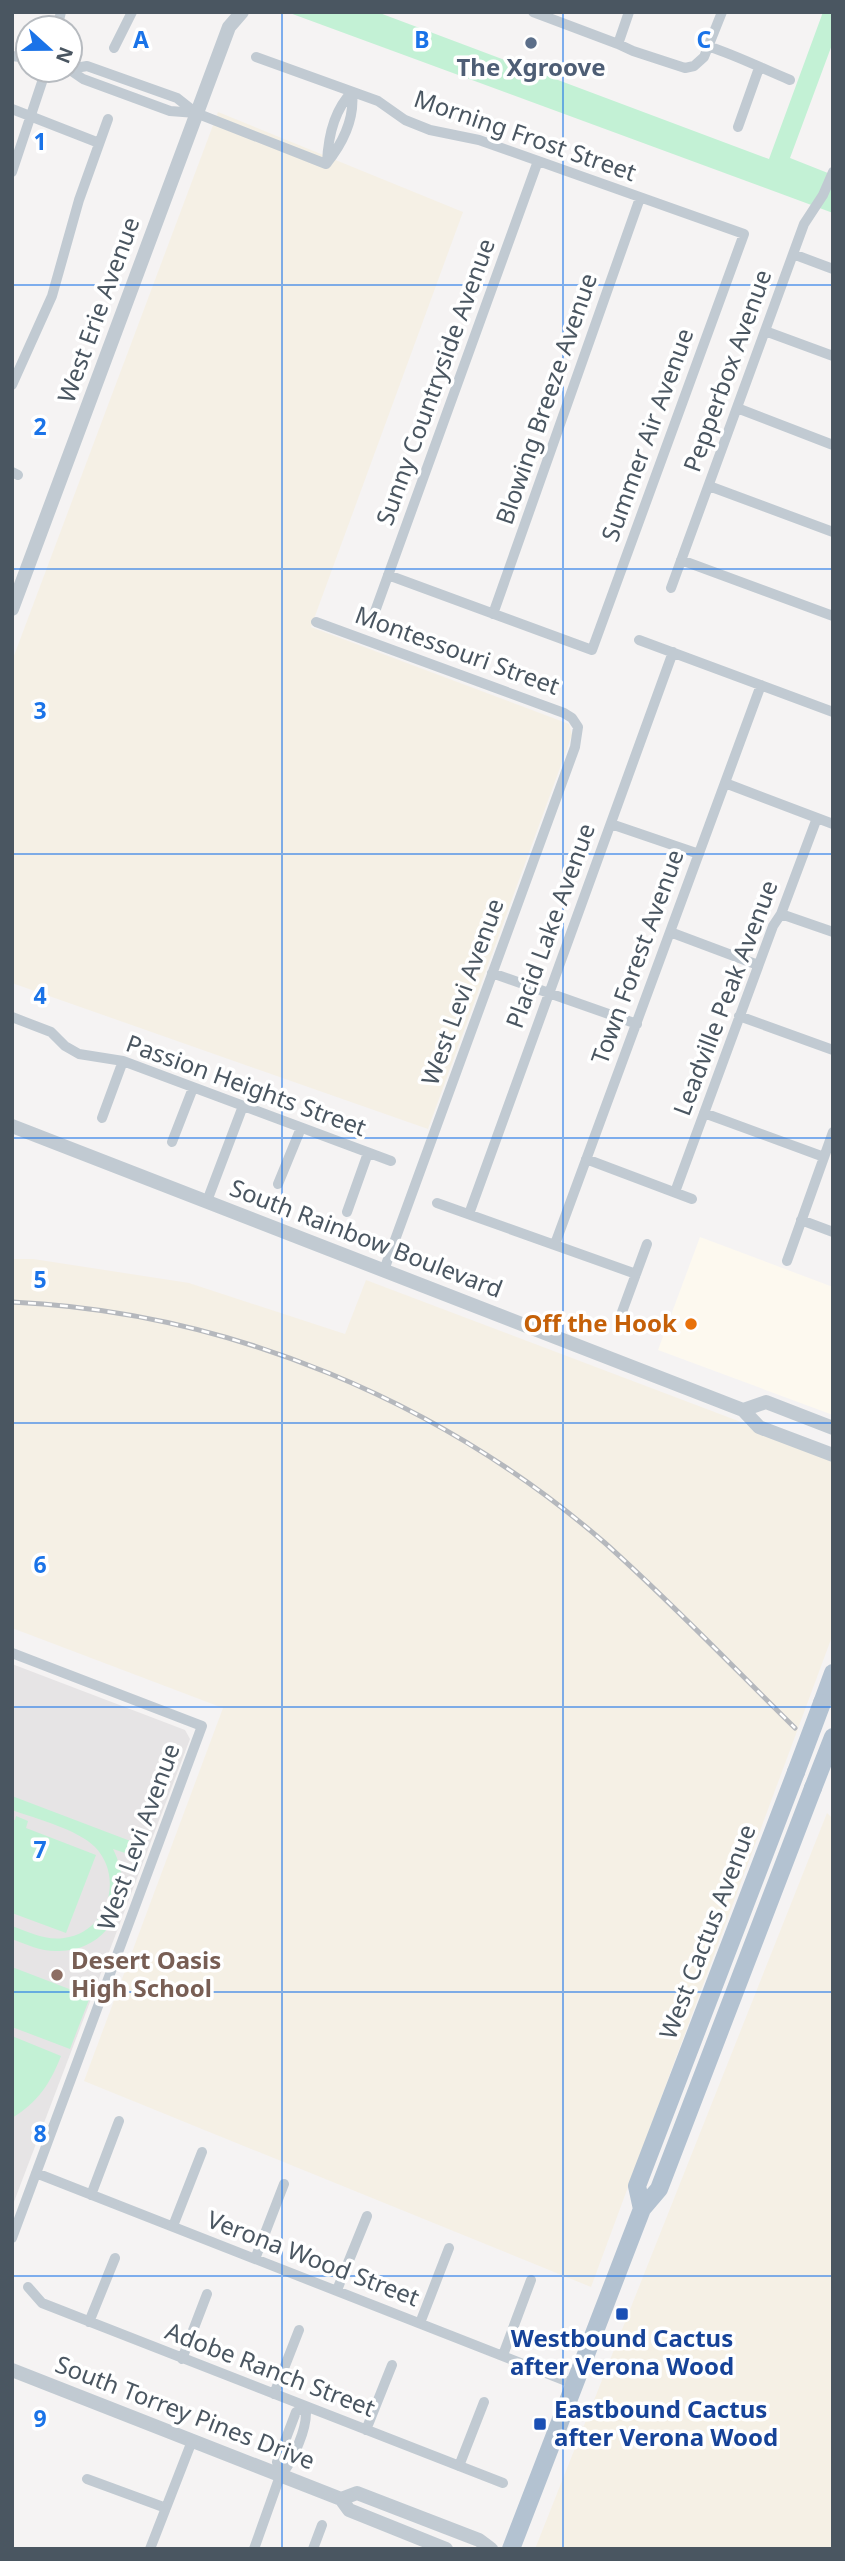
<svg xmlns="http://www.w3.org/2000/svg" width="845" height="2561" font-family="'Noto Sans',sans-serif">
<rect width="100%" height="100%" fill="#f5f3f3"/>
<path fill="#fdf9ef" d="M700,1237L833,1287V1415L658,1350Z"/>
<path fill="#e6e4e5" d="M12,1664L185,1730L190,1739L12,2207Z"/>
<path fill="#c3f1d5" d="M287,12H377L769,159L823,12H833V42L790,158L833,175V213Z
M12,1796L133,1842L128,1854L113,1849C136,1893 114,1950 59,1951C42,1952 28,1945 12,1939V1926C29,1932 46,1941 64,1938C107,1933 125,1878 95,1847C77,1829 37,1819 12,1810Z
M16,1816L28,1821L26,1828L96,1855L66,1933L12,1913V1819L15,1820Z
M12,1967L90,1997L70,2049L12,2027Z
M12,2036L61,2056C50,2084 38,2102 12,2118Z"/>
<path fill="#f5f0e5" d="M218,112L463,212L311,627L569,724L572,735L428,1129L12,983V661Z
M12,1259H33L189,1283L345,1334L366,1280L833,1457V1634L591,2287L84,2081L223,1708L12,1628Z
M827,1813L833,1819V2549H535Z"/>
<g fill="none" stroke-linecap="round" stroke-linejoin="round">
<path stroke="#c1cad2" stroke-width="10" d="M533,12L618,44L633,51L685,68L694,66L704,57L722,12
M57,28L61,12
M618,44L629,12
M710,47C738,56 763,69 790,80
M114,48L132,12
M12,56L28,58
M256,57L378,101L405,120L430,130L479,140L744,234L592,650L388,575
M70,69L87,66L177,98L196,113L326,164
M70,70L83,79L170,111L196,113
M12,109L99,143
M738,127L759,68
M327,163C328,138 334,110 352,92
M326,164C343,143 355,119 352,92
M12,172L46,70
M793,254L833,269
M765,331L833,356
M12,385L52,296L79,200L108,119
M737,408L833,445
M12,472L18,475
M709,486L833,532
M681,560L833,616
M671,588L804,224L823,195L833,172
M493,614L640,198
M373,617L538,161
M316,622L564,713L572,718L578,727L575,747L384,1270
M639,640L833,712
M725,783L833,824
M611,824L699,854
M781,914L833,932
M670,932L758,965
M492,973L637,1024
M739,1016L833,1050
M12,1017L51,1032L65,1046L79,1054L123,1061L391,1161
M704,1113L824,1157
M102,1118L123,1061
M172,1142L193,1088
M586,1159L692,1199
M278,1184L301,1128
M675,1192L773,926L781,914L817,818
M207,1201L243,1106
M437,1203L636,1274
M347,1212L368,1153
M469,1214L673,652
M801,1220L833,1232
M555,1244L761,685
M787,1261L833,1132
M622,1312L647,1244
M12,1653L202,1726L12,2238
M36,2173L574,2384
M91,2195L119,2121
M173,2226L202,2152
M255,2259L284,2184
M28,2287L42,2303L503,2483
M337,2290L367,2216
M89,2322L115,2258
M420,2323L449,2248
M503,2355L531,2280
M182,2359L207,2294
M274,2394L299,2330
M366,2430L392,2365
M459,2466L484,2402
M87,2479L166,2508
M150,2549L192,2441
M254,2549L280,2476C292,2464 310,2423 305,2407L296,2412L277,2462L280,2476
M313,2549L322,2525"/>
<path stroke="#c1cad2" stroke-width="14" d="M12,609L229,27L242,12
M12,1126L743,1410L759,1427L833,1455
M743,1410L766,1402L833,1428
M12,2370L341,2499L349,2510L446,2549
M341,2499L357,2493L479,2540L491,2549"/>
<path stroke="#b3c2d1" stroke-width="18" d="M822,1703L833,1673
M642,2209L637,2186L796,1772
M511,2549L642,2209L659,2189L813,1788"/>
<g stroke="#b5b8bd" stroke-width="5">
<path id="rail" d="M12,1302C229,1312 441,1401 605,1543C671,1602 732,1666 795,1728"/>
</g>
<use href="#rail" stroke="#fff" stroke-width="2.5" stroke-dasharray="8" stroke-linecap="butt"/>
<path stroke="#b3c2d1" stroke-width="18" d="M796,1772L822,1703
M813,1788L833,1737"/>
</g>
<path fill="none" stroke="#1a73e8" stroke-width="2" stroke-opacity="0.55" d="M282,12V2549M563,12V2549M12,285H833M12,569H833M12,854H833M12,1138H833M12,1423H833M12,1707H833M12,1992H833M12,2276H833"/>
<circle fill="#5c6f8a" stroke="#fff" stroke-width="2.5" cx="531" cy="43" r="7"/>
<circle fill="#e8710a" stroke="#fff" stroke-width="2.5" cx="691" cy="1324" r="7"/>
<circle fill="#8d6e63" stroke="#fff" stroke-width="2.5" cx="57" cy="1975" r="7"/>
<g fill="#1a4fb4" stroke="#fff" stroke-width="2.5">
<rect x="615" y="2307" width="14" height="14" rx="3.5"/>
<rect x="533" y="2417" width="14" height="14" rx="3.5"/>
</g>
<g text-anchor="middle" stroke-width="7" stroke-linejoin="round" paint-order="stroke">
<g font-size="24" font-weight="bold" fill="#4e5e75" stroke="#fff">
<text x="531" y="76">The Xgroove</text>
</g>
<g font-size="24" fill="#4a5661" stroke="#fff">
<text transform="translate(525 136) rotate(19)" y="8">Morning Frost Street</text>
<text transform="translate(99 310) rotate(-70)" y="8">West Erie Avenue</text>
<text transform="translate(728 371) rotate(-70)" y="8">Pepperbox Avenue</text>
<text transform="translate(436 382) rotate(-70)" y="8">Sunny Countryside Avenue</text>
<text transform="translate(547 399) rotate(-71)" y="8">Blowing Breeze Avenue</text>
<text transform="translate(648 435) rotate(-70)" y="8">Summer Air Avenue</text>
<text transform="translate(457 651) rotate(20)" y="8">Montessouri Street</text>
<text transform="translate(551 926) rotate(-70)" y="8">Placid Lake Avenue</text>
<text transform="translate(638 957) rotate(-70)" y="8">Town Forest Avenue</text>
<text transform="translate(463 992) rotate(-70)" y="8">West Levi Avenue</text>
<text transform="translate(726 998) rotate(-69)" y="8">Leadville Peak Avenue</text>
<text transform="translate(246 1086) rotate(20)" y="8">Passion Heights Street</text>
<text transform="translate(366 1239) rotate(21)" y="8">South Rainbow Boulevard</text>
<text transform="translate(139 1837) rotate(-70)" y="8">West Levi Avenue</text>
<text transform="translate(708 1932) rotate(-69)" y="8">West Cactus Avenue</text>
<text transform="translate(313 2259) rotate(21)" y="8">Verona Wood Street</text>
<text transform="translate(270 2370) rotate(21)" y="8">Adobe Ranch Street</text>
<text transform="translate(185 2413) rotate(21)" y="8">South Torrey Pines Drive</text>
</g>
<g font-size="24" font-weight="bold" fill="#c56008" stroke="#fff" text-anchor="end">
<text x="677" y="1332">Off the Hook</text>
</g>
<g font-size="24" font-weight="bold" fill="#785e54" stroke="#fff" text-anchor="start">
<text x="71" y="1969">Desert Oasis<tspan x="71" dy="28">High School</tspan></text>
</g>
<g font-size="24" font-weight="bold" fill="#164399" stroke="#fff">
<text x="622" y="2347">Westbound Cactus<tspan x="622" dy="28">after Verona Wood</tspan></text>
<text x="554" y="2418" text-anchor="start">Eastbound Cactus<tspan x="554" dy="28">after Verona Wood</tspan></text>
</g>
</g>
<g font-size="23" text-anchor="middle" font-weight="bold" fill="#1a73e8" stroke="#fff" stroke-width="7" stroke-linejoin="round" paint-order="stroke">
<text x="141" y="48">A</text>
<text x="422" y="48">B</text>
<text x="704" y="48">C</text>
<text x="40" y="150">1</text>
<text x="40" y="435">2</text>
<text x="40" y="719">3</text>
<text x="40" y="1004">4</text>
<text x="40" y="1288">5</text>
<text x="40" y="1573">6</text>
<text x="40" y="1858">7</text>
<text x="40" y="2142">8</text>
<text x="40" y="2427">9</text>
</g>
<rect width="845" height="2561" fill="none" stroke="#4a5661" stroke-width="28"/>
<g transform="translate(49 49) rotate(111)"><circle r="33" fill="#ffffff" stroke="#b7bbc0" stroke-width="2"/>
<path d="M0-5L12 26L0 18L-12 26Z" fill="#1a73e8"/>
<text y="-10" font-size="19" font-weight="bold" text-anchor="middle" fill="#4a5661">N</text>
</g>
</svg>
